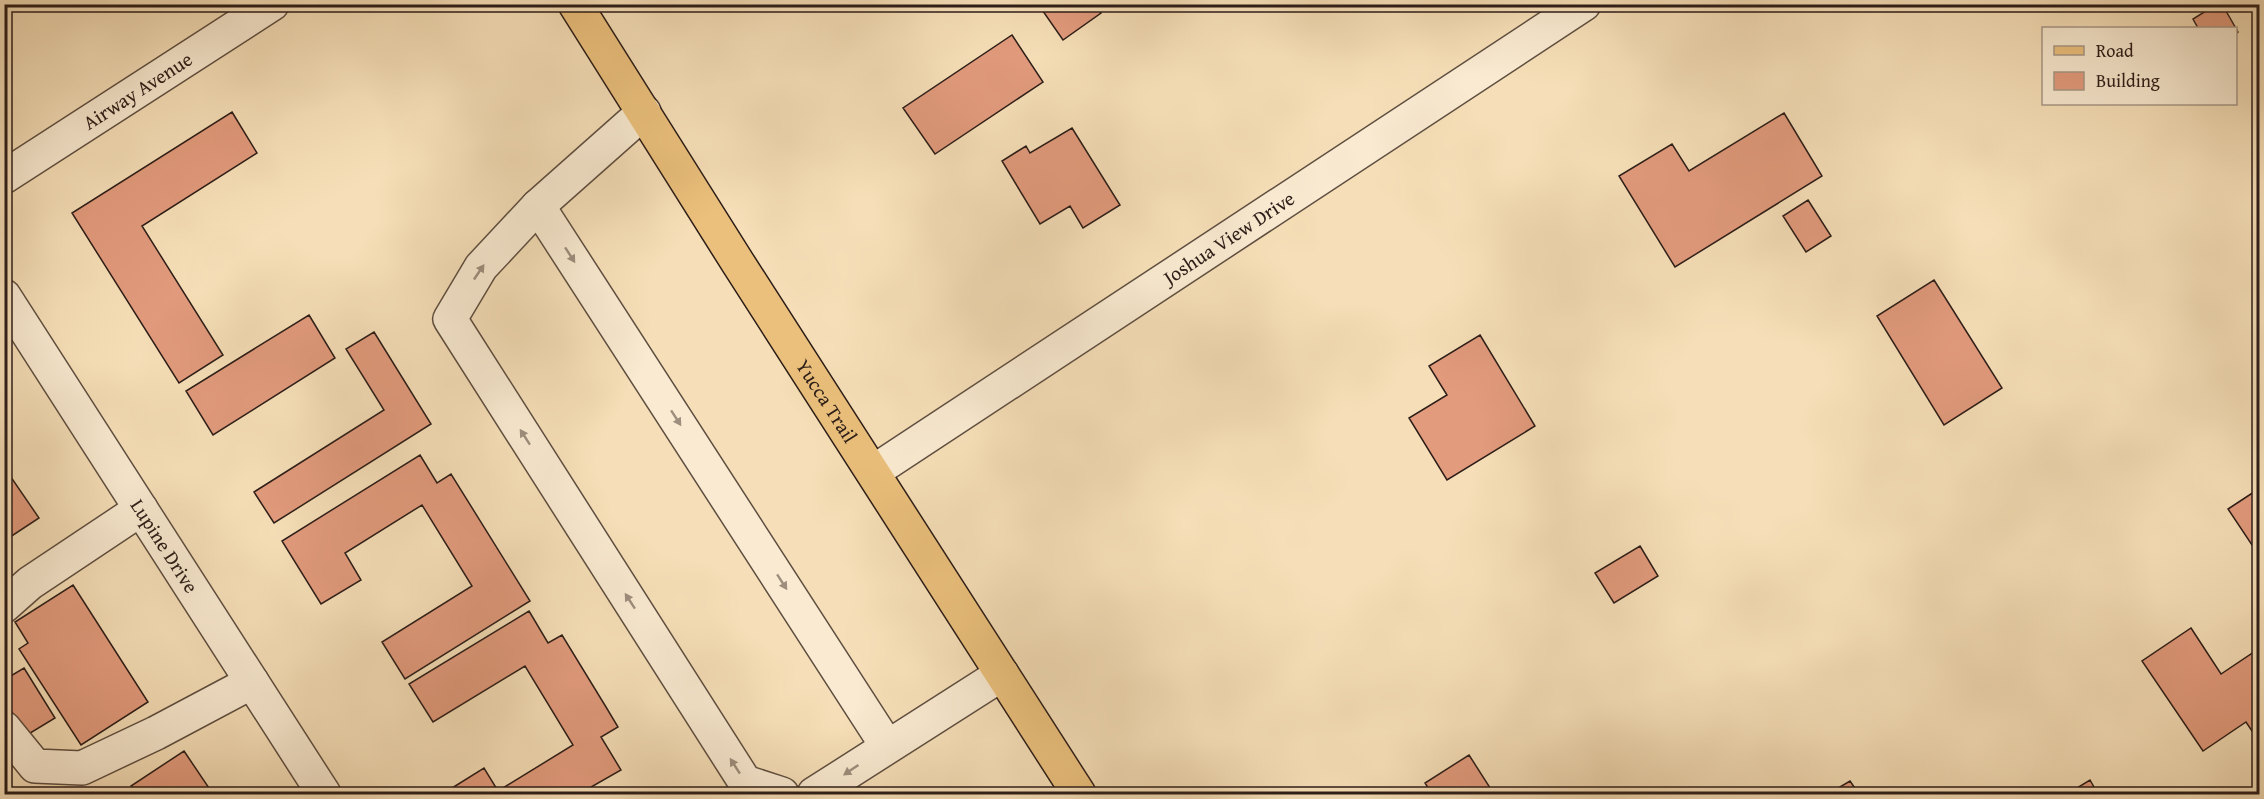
<svg xmlns="http://www.w3.org/2000/svg" width="2264" height="799" font-family="'Gentium Book Plus',serif">
<rect width="100%" height="100%" fill="#f6dfb8"/>
<filter id="stains"><feTurbulence type="fractalNoise" baseFrequency=".00333" numOctaves="4"/><feColorMatrix values="0 0 0 0 .2 0 0 0 0 .09 0 0 0 0 .02 0 0 0 .5 -.17"/></filter>
<radialGradient id="worn" r=".72"><stop offset=".6" stop-color="#630" stop-opacity="0"/><stop offset="1" stop-color="#630" stop-opacity=".3"/></radialGradient>
<path fill="#e29b7d" stroke="#2c1d18" stroke-width="1.5" d="M1038,4H1095L1101,13L1063,40Z
M2217,4H2222L2238,32L2236,34V28H2198L2193,19Z
M1012,35L1043,82L935,154L903,108Z
M232,112L257,153L142,226L223,355L179,383L72,213Z
M1784,113L1822,176L1675,267L1619,176L1672,144L1689,171Z
M1072,128L1120,205L1083,228L1070,206L1040,224L1002,161L1026,146L1030,153Z
M1808,200L1831,236L1806,252L1783,216Z
M1934,280L2002,388L1944,425L1877,316Z
M309,315L335,358L213,435L186,391Z
M374,332L431,424L274,523L254,492L384,410L346,349Z
M1480,335L1535,426L1447,480L1409,418L1447,395L1429,366Z
M420,455L437,483L451,474L530,601L405,679L382,642L472,586L422,505L345,553L361,580L321,604L282,541Z
M4,467L39,518L4,541Z
M2260,488V544L2254,548L2228,509Z
M1640,546L1658,576L1614,603L1595,573Z
M73,585L148,702L81,745L19,649L28,643L15,622Z
M529,611L548,643L562,635L606,707L618,727L601,737L621,770L579,794H445L444,793L484,768L498,791L573,745L525,666L433,722L409,684Z
M2191,628L2221,674L2260,648V730L2254,734L2246,722L2203,751L2142,661Z
M24,668L55,718L27,735L4,700V680Z
M184,751L213,794H137L131,786Z
M1469,755L1494,794H1432L1425,783Z
M2090,780L2098,794H2067Z
M1850,781L1859,794H1828Z"/>
<g fill="none" stroke-linecap="round" stroke-linejoin="round">
<g stroke="#5e4e40" stroke-width="36">
<g id="minor">
<path d="M644,112L538,206L481,267L450,319L745,782L782,794"/>
<path id="s1" d="M4,177L272,4"/>
<path d="M538,206L887,746"/>
<path id="s2" d="M4,296L324,794"/>
<path id="s3" d="M873,472L1584,4"/>
<path d="M4,606L30,583L141,509"/>
<path d="M4,728L35,766L82,768L156,733L252,682"/>
<path d="M814,794L1002,674"/>
</g>
</g>
<g stroke="#2c1d18" stroke-width="36">
<g id="major">
<path id="s4" d="M575,4L738,263L1079,794"/>
</g>
</g>
<use href="#minor" stroke="#f9ead1" stroke-width="33"/>
<use href="#major" stroke="#ebc07c" stroke-width="33"/>
</g>
<defs><path id="oneway-solid" d="M-6-.8H1V-3.2L6.5 0L1 3.2V.8H-6Z" transform="scale(1.5)"/></defs>
<g fill="#9d8e7e">
<use href="#oneway-solid" transform="translate(570 255) rotate(57)"/>
<use href="#oneway-solid" transform="translate(479 272) rotate(-56)"/>
<use href="#oneway-solid" transform="translate(676 418) rotate(57)"/>
<use href="#oneway-solid" transform="translate(525 437) rotate(-123)"/>
<use href="#oneway-solid" transform="translate(782 582) rotate(57)"/>
<use href="#oneway-solid" transform="translate(630 601) rotate(-123)"/>
<use href="#oneway-solid" transform="translate(735 766) rotate(-123)"/>
<use href="#oneway-solid" transform="translate(851 770) rotate(146)"/>
</g>
<g text-anchor="middle" stroke-width="4.5" stroke-linejoin="round" paint-order="stroke">
<g font-size="20" fill="#2c1d18" stroke="#f9ead1">
<text dy="7" stroke="none"><textPath href="#s1" startOffset="159">Airway Avenue</textPath></text>
<text dy="7" stroke="none"><textPath href="#s3" startOffset="426">Joshua View Drive</textPath></text>
<text dy="7" stroke="none"><textPath href="#s4" startOffset="470">Yucca Trail</textPath></text>
<text dy="7" stroke="none"><textPath href="#s2" startOffset="297">Lupine Drive</textPath></text>
</g>
</g>
<rect width="2264" height="799" fill="none" stroke="#f6dfb8" stroke-width="24"/>
<rect x="6" y="6" width="2252" height="787" fill="none" stroke="#2c1d18" stroke-width="3"/>
<rect x="12" y="12" width="2240" height="775" fill="none" stroke="#2c1d18" stroke-width="1.5"/>
<rect x="2042" y="27" width="195" height="78" fill="#f9ead1" stroke="#a79887" stroke-width="1.5"/>
<rect x="2054" y="46" width="30" height="9" fill="#ebc07c" stroke="#a79887" stroke-width="1.5"/>
<text x="2096" y="57" font-size="18" fill="#2c1d18">Road</text>
<rect x="2054" y="72" width="30" height="18" fill="#e29b7d" stroke="#a79887" stroke-width="1.5"/>
<text x="2096" y="87" font-size="18" fill="#2c1d18">Building</text>
<rect width="100%" height="100%" filter="url(#stains)"/>
<rect width="100%" height="100%" fill="url(#worn)"/>
</svg>
